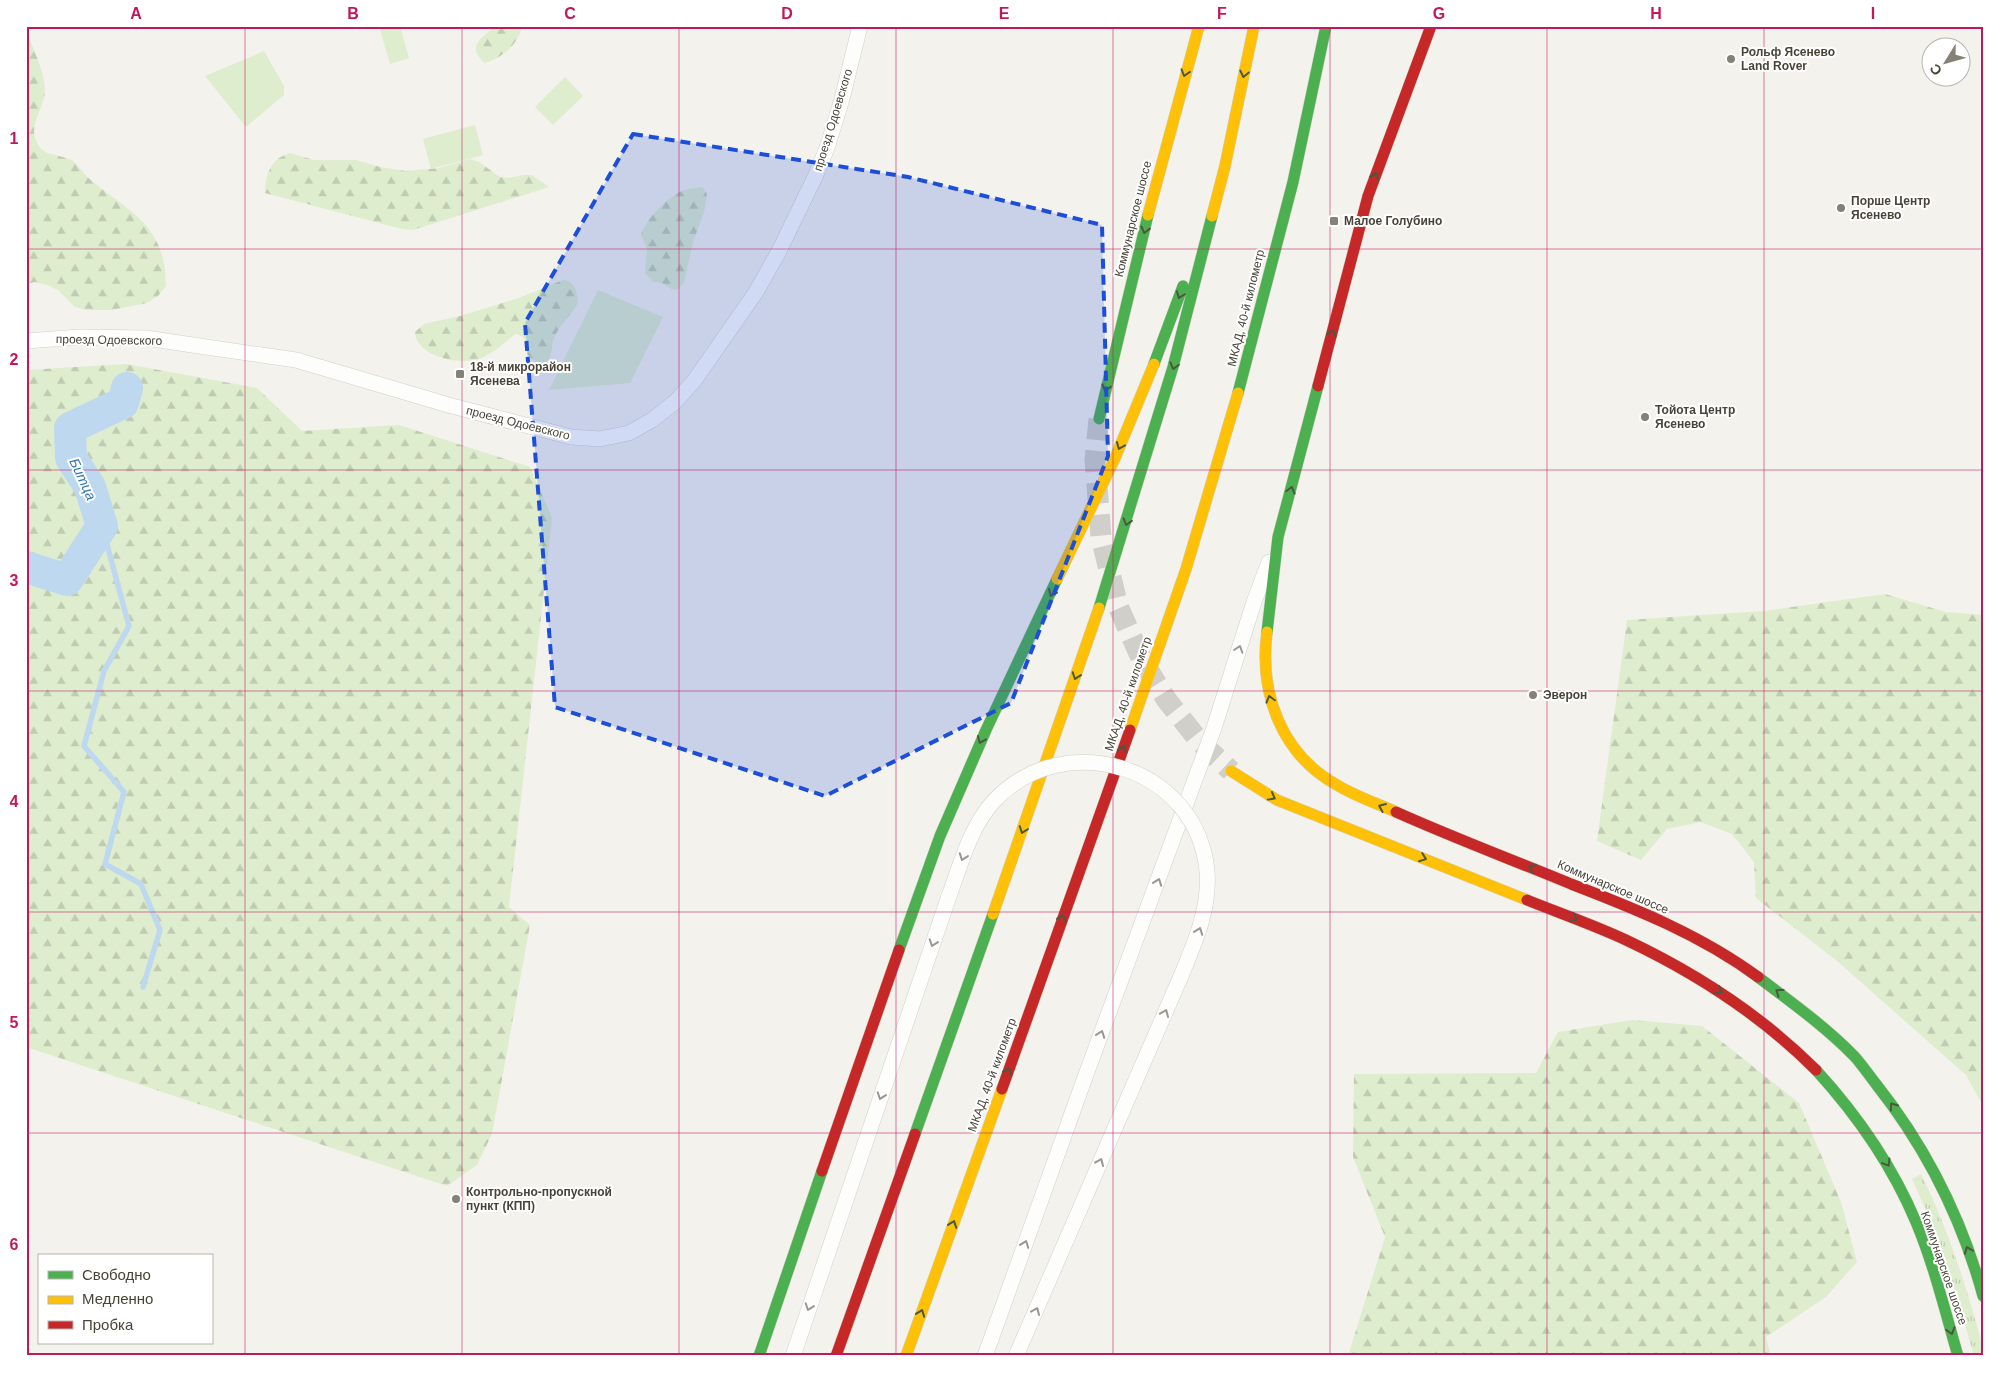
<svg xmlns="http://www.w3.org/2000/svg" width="2009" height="1382" font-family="Arial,sans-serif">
<defs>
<pattern id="grass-tufts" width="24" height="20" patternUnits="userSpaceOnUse" patternTransform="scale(1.25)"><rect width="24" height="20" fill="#deedce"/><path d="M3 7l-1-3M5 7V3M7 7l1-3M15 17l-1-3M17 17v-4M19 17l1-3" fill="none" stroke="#c0ccb2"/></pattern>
<pattern id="forest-firs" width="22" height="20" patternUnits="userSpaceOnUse" patternTransform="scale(1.25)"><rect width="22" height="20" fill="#deedce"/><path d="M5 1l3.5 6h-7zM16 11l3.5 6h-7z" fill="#c0ccb2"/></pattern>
</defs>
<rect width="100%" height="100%" fill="#f3f2ed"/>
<path fill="url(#grass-tufts)" d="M1921,1174C1949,1231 1966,1286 1983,1347V1356H1974C1957,1295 1939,1236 1912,1179Z"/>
<path fill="url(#forest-firs)" d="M495,26H522C518,45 503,57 485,63C465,47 482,38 495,26Z
M26,31C33,47 44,71 45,89C45,111 25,125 39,146C46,157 62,154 73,161C81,169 88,179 97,185C138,217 165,229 166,286L158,296L147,303L112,310H87L75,307L58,290L47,285L35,282L26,284Z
M290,153L314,160H356L380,167L406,171L439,168L470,159L479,162L500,177L508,178L524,175H532L549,187L413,230L402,229L265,193C265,175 271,158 290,153Z
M702,187L707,194L704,212L693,242L684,283L678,289L673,290L662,283L653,282L645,273L647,249L641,235C645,220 668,197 682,191C688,188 696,188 702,187Z
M563,280C574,280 578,293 578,303C572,315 560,324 555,336C549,347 556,362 539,365L527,354L524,338L517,334L513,336C505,343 494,352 484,357C465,367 416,358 415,332L424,324L460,316L519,298Z
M126,364L257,388L302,431L399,425L530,467L552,518L509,907L530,925L492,1134L477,1165L447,1186L26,1047V370Z
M1885,594L1946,612L1983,615V1106L1966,1075L1837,961L1756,898L1754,862L1732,834L1701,822L1667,829L1641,860L1597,841L1627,620L1763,611Z
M1632,1020L1702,1026L1799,1103L1841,1202L1857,1262L1826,1297L1766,1337L1771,1356H1348L1385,1237L1353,1157L1354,1074L1536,1073L1558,1032Z"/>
<path fill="#deedce" d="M379,26H400L409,58L390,64Z
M264,51L284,86V95L246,127L205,76Z
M565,77L583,96L553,125L535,107Z
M475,125L483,155L431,169L423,139Z
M598,290L663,317L630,383L549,390Z"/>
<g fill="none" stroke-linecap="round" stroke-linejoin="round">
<path stroke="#bed8f0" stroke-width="5.5" d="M102,526L129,626L104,671L84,746L124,792L105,864L141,884L160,930L143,987"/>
<path stroke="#bed8f0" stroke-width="32" d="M26,567L67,580L102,526L90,487L71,458L70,428L123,403L127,388"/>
<path stroke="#d1cfc9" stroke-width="21" stroke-dasharray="21 11" stroke-linecap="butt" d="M1099,419L1095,460L1101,537L1118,606L1141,658L1166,699L1200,742L1231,771"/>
<g stroke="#d1d0cb" stroke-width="16">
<path id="street" d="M26,341L79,337L146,338L206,347L296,360L452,406L571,437L600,439L629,433L652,420L675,402L694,381L756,292L778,253L815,177L827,148L842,99L860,26
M793,1356L949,896
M985,1356L1084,1080L1214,728L1254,602L1269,562
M1016,1356L1181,976"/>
</g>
<g stroke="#d2cfc4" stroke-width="12">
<path id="fast" d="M1154,364L1183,286
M1238,393L1293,182L1326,26
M1099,419L1148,215
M1099,608L1173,367L1212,216
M1267,632L1278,537L1318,386
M899,950L940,836L986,730L1057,579
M1758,977C1791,1002 1826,1027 1855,1057C1862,1065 1869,1075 1876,1084C1925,1146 1962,1219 1983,1296
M1816,1070C1858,1116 1892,1165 1916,1222C1934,1265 1945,1311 1958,1356
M915,1134L993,914
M759,1356L822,1171"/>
</g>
<g stroke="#d2cfc4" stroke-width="12">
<path id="slow" d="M1148,215L1199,26
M1212,216L1225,166L1254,26
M1057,579L1115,458L1154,364
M1267,632C1259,693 1281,754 1337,785C1355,796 1376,803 1396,812
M1130,730L1186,569L1238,393
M1231,771L1277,800L1527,900
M993,914L1099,608
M906,1356L1002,1089"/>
</g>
<g stroke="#d2cfc4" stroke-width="12">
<path id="jam" d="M1318,386L1368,196L1431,26
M1396,812C1454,838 1513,860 1571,884C1636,909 1701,935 1758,977
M1527,900C1559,913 1594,925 1626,940C1696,973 1761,1015 1816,1070
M1002,1089L1130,730
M822,1171L899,950
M836,1356L915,1134"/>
</g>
<use href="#street" stroke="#fdfdfc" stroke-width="15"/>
<use href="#fast" stroke="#4caf50" stroke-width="11"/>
<use href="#slow" stroke="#ffc107" stroke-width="11"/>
<use href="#jam" stroke="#c62828" stroke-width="11"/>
<g stroke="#d1d0cb" stroke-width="16" stroke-linecap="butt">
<path id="street-bridge" d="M949,896C961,864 970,827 994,801C1064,726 1197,766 1207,871C1210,909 1195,942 1181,976"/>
</g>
<use href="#street-bridge" stroke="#fdfdfc" stroke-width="15"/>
</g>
<defs><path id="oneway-chevron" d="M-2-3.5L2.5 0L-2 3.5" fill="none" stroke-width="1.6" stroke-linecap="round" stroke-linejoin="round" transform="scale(1.25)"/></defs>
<g stroke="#4a593d">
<use href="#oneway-chevron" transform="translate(1185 73) rotate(107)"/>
<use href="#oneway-chevron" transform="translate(1244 74) rotate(102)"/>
<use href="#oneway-chevron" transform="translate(1375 176) rotate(-70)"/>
<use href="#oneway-chevron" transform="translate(1145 230) rotate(104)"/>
<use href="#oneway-chevron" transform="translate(1180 295) rotate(111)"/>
<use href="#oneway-chevron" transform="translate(1332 333) rotate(-75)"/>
<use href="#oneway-chevron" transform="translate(1174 366) rotate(105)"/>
<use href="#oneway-chevron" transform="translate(1106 388) rotate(104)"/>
<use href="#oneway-chevron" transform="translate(1120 446) rotate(113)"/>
<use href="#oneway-chevron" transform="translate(1291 490) rotate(-75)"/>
<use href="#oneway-chevron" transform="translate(1127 522) rotate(107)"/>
<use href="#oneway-chevron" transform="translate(1052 593) rotate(115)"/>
<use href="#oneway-chevron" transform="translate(1076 676) rotate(109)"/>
<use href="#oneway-chevron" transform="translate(1270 699) rotate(-106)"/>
<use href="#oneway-chevron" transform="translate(981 740) rotate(113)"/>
<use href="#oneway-chevron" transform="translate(1123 749) rotate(-71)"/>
<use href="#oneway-chevron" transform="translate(1272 797) rotate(29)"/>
<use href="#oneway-chevron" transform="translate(1382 807) rotate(-157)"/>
<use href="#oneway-chevron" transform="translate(1023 830) rotate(110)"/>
<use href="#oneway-chevron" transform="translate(1423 858) rotate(21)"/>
<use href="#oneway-chevron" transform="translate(1532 868) rotate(-158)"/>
<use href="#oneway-chevron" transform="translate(1062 918) rotate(-71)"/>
<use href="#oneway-chevron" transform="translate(1574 918) rotate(22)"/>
<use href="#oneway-chevron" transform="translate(1719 991) rotate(30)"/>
<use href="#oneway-chevron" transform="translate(1779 992) rotate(-144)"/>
<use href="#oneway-chevron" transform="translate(1008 1071) rotate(-70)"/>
<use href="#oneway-chevron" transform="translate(1893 1106) rotate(-125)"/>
<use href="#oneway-chevron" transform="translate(1887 1163) rotate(59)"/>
<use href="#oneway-chevron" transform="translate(953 1224) rotate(-70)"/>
<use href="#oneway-chevron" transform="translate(1968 1250) rotate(-111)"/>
<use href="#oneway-chevron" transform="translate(921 1313) rotate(-70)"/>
<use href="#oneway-chevron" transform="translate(1951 1331) rotate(74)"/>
</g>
<g stroke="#9a9790">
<use href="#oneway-chevron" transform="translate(1239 649) rotate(-72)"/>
<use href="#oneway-chevron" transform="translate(963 857) rotate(110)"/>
<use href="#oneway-chevron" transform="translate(1158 882) rotate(-70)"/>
<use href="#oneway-chevron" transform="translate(1199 931) rotate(-70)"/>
<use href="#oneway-chevron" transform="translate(933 943) rotate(109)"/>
<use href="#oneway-chevron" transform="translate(1165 1013) rotate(-67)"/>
<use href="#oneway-chevron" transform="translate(1101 1034) rotate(-70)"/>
<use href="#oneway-chevron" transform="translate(881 1096) rotate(109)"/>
<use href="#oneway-chevron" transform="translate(1100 1162) rotate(-67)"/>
<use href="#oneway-chevron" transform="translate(1025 1244) rotate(-70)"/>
<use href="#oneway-chevron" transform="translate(809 1307) rotate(109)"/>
<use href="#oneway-chevron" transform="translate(1036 1311) rotate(-67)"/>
</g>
<path fill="#1d4ed8" fill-opacity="0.2" stroke="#1d4ed8" stroke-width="4" stroke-dasharray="10 6" stroke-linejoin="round" d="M633,134L908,177L1102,225L1108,456L1011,703L825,796L555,707L525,323Z"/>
<path fill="none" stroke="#c2185b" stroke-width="1" stroke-opacity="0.55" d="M245,26V1356M462,26V1356M679,26V1356M896,26V1356M1113,26V1356M1330,26V1356M1547,26V1356M1764,26V1356M26,249H1983M26,470H1983M26,691H1983M26,912H1983M26,1133H1983"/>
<g fill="#848177" stroke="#fff" stroke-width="2">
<circle cx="1731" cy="59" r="5"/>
<circle cx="1841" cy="208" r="5"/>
<rect x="1329" y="216" width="10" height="10" rx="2.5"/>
<rect x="455" y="369" width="10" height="10" rx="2.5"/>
<circle cx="1645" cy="417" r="5"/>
<circle cx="1533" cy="695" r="5"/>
<circle cx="456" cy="1199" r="5"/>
</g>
<g text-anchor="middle" stroke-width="4" stroke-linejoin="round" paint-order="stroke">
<g font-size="12" font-weight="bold" fill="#494438" stroke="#fff" text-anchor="start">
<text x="1741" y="56">Рольф Ясенево<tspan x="1741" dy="14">Land Rover</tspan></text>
<text x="1851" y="205">Порше Центр<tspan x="1851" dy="14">Ясенево</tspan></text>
<text x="1344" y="225">Малое Голубино</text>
<text x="470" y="371">18-й микрорайон<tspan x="470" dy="14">Ясенева</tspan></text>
<text x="1655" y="414">Тойота Центр<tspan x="1655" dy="14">Ясенево</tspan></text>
<text x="1543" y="699">Эверон</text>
<text x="466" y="1196">Контрольно-пропускной<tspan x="466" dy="14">пункт (КПП)</tspan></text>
</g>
<g font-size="12" fill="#494438" stroke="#fff">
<text transform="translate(833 120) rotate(-73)" y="4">проезд Одоевского</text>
<text transform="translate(1133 219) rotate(-76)" y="4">Коммунарское шоссе</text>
<text transform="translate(1246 308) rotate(-76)" y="4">МКАД, 40-й километр</text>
<text transform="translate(109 340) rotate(1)" y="4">проезд Одоевского</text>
<text transform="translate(518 423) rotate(14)" y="4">проезд Одоевского</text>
<text transform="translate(1128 694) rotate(-71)" y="4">МКАД, 40-й километр</text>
<text transform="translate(1613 887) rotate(23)" y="4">Коммунарское шоссе</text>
<text transform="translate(992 1075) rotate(-70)" y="4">МКАД, 40-й километр</text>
<text transform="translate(1944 1268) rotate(71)" y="4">Коммунарское шоссе</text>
</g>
<g font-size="14" font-style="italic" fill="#3073b6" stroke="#fff">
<text transform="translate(83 479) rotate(65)" y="5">Битца</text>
</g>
</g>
<rect width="2009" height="1382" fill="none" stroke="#ffffff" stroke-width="55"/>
<rect x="38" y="1254" width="175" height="90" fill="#ffffff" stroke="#b6b4af"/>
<rect x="48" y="1271" width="25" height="8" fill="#4caf50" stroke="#b6b4af"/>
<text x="82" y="1280" font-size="15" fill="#494438">Свободно</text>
<rect x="48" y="1296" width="25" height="8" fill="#ffc107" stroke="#b6b4af"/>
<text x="82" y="1304" font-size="15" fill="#494438">Медленно</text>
<rect x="48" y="1321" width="25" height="8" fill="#c62828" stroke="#b6b4af"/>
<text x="82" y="1330" font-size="15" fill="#494438">Пробка</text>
<g transform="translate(1946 62) rotate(233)"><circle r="24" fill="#ffffff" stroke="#b6b4af"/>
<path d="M0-4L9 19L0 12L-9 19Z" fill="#848177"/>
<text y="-8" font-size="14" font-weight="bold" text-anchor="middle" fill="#494438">С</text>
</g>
<rect x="28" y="28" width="1954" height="1326" fill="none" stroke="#c2185b" stroke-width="2"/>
<g font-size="16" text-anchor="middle" font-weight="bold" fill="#c2185b">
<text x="136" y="19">A</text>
<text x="353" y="19">B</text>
<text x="570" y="19">C</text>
<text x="787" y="19">D</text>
<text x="1004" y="19">E</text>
<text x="1222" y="19">F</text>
<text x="1439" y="19">G</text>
<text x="1656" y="19">H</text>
<text x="1873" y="19">I</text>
<text x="14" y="144">1</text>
<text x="14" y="365">2</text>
<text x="14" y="586">3</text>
<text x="14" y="807">4</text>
<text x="14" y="1028">5</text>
<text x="14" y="1250">6</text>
</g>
</svg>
